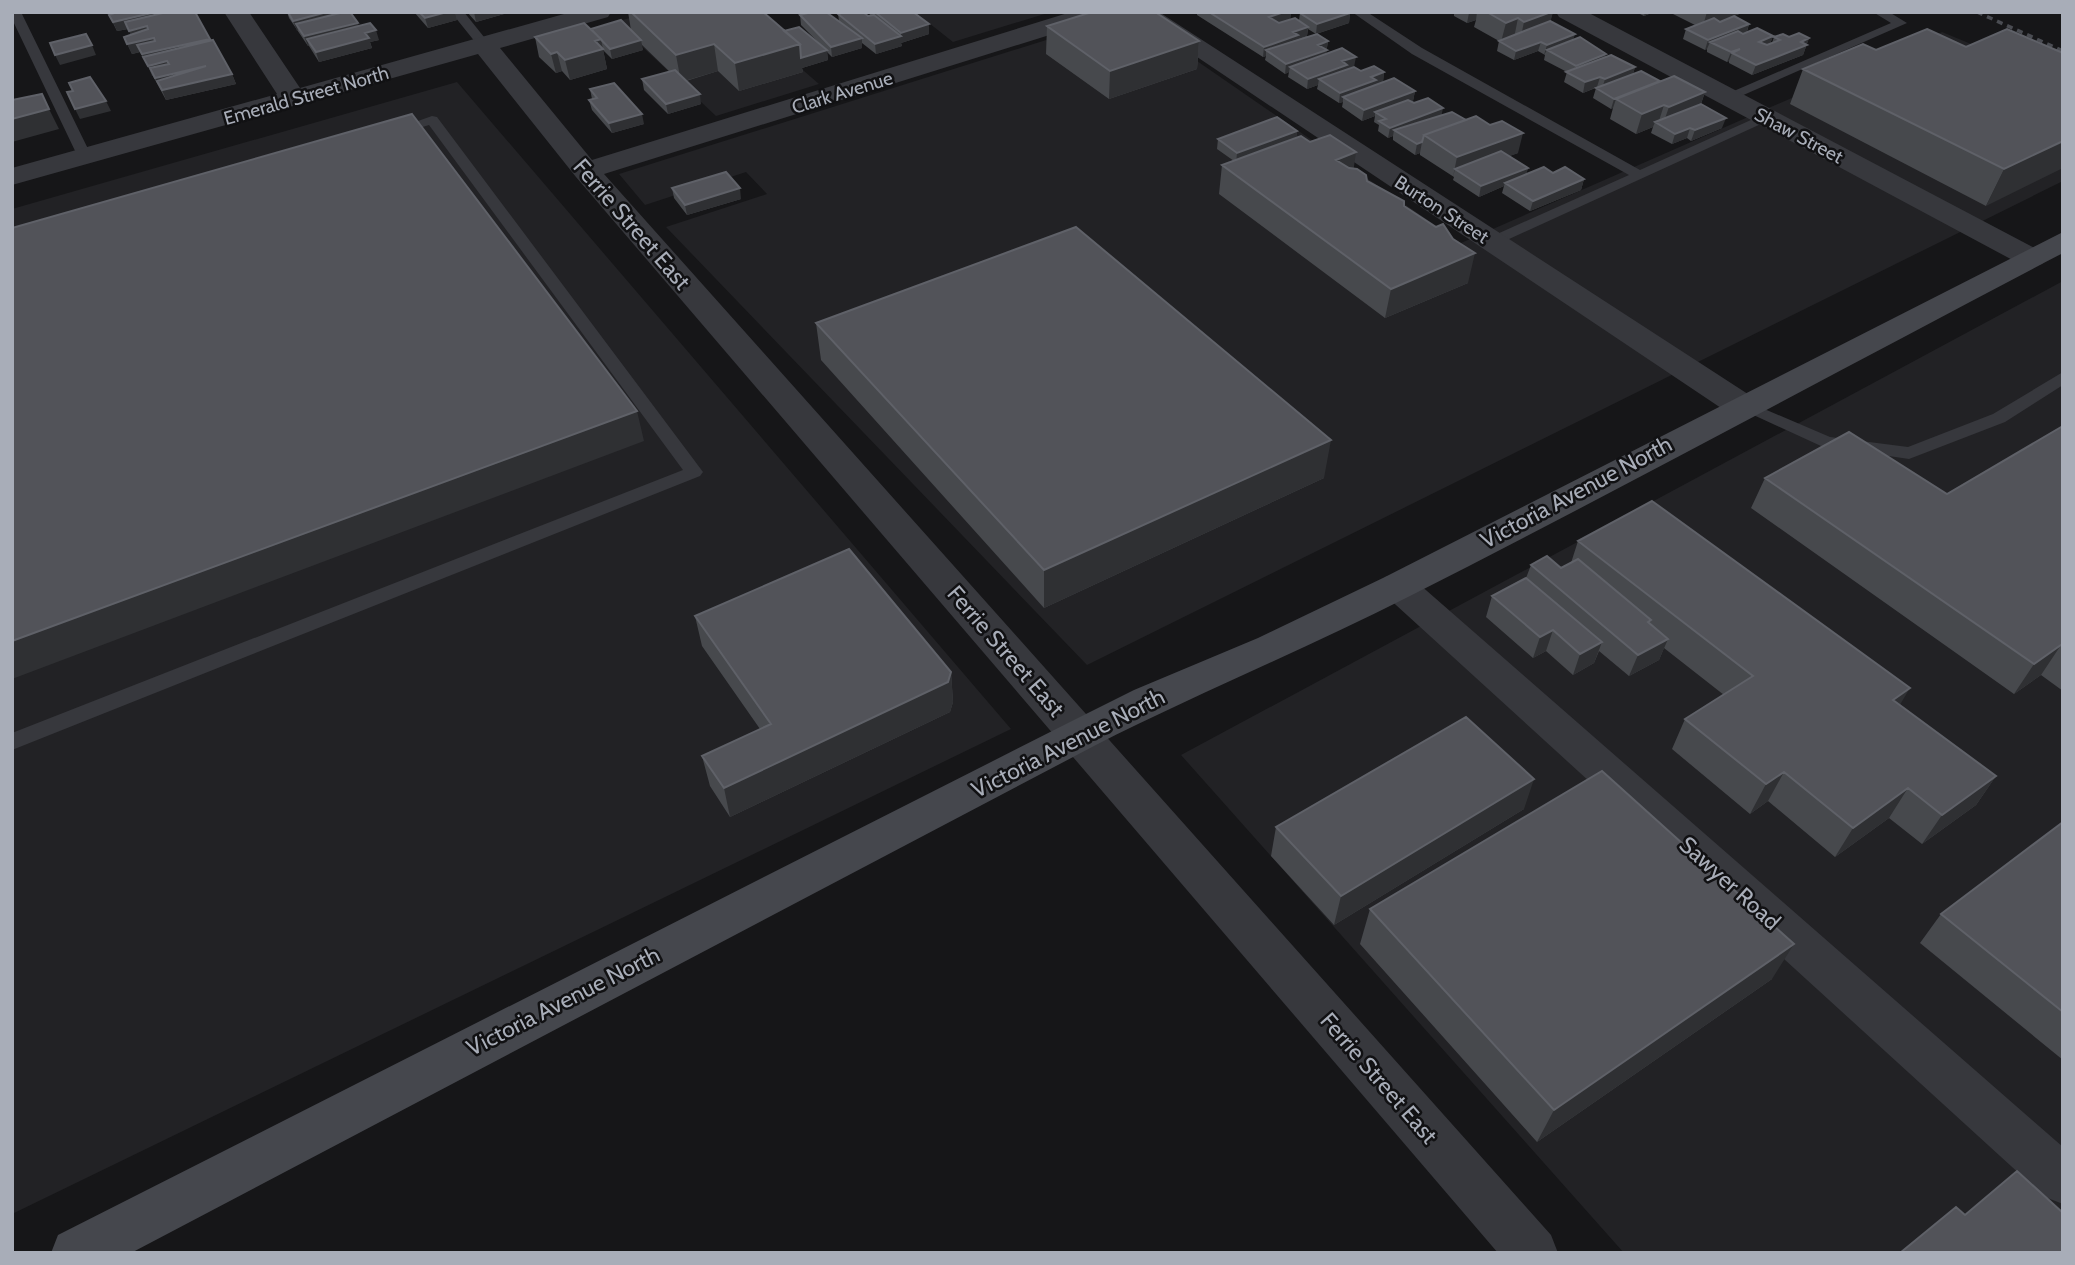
<svg xmlns="http://www.w3.org/2000/svg" width="2075" height="1265" font-family="Cabin,sans-serif">
<rect width="100%" height="100%" fill="#161618"/>
<path fill="#222225" d="M650,12H736L819,84L716,116L616,22Z
M915,12H1051L953,42Z
M1129,14L1461,243L1942,32L2063,82V181L1087,665L666,227L767,194L746,172L645,205L619,174Z
M457,82L1011,729L12,1214V209Z
M2063,281V1253H1624L1181,755Z"/>
<g fill="none" stroke-linecap="round" stroke-linejoin="round">
<path fill="#37383d" fill-rule="evenodd" d="M12,12H21L92,157L90,160L78,157L12,19Z
M451,12H464L488,42V48H480Z
M1352,12H1367L1422,48L1640,170L1762,115L1774,118L1496,245H1486V239L1629,175L1412,54Z
M1873,12H1889L1907,23L1732,100L1720,97L1891,23Z
M432,116L437,117L700,468L703,472L700,476L12,750V733L683,470L429,125L397,135L390,131Z
M2063,372V385L2005,422L1909,459L1821,446L1734,406L1736,402H1748L1830,437L1908,447L1993,414Z"/>
<path fill="#37383d" fill-rule="evenodd" d="M224,12H249L300,88L571,12H611L608,17L500,48L592,160L1071,12H1110L1107,17L604,174L1551,1235L1558,1253H1498L576,177L478,54L12,185V168L277,94Z
M1130,12H1159L1754,398L1759,406L1754,414L1742,417L1730,414Z
M1556,12H1587L2042,252L2046,258L2042,264L2031,267L2020,264L1559,17Z
M1398,573L1411,577L2063,1147V1204L2045,1197L1385,595L1379,586L1385,577Z"/>
<path fill="#45474d" fill-rule="evenodd" d="M2063,232V253C1845,367 1629,485 1410,596C1306,649 1198,693 1094,746L131,1253H51L58,1235L1066,724L1134,690L1258,638L1385,577Z"/>
<path stroke="#4a4c52" stroke-width="3.5" stroke-dasharray="6 5" stroke-linecap="butt" d="M1977,12L2063,51"/>
</g>
<path fill="#47494d" d="M287,12H350L358,26L379,40L370,42L372,48L319,62L309,46H308L289,18Z
M414,12H455L457,20L428,28Z
M467,12H504V14L476,22Z
M628,12H763L784,31L819,43L801,25L800,15L839,21L838,14L868,16H870V12H913L929,24V34L901,43L902,46L876,54L862,43V48L832,57L827,52L828,60L802,68L803,72L739,91L718,71L686,81L701,104L668,114L644,90L642,79L670,72L641,44L643,50L612,59L603,50L607,69L570,80L562,71L556,73L539,57L535,37L631,30Z
M1197,12H1291L1290,20H1299L1300,13H1350L1349,23L1316,34L1308,29L1307,36L1328,41L1326,54L1361,71L1384,72L1383,82L1415,91L1413,101L1411,102L1442,115L1518,153L1509,156L1528,168L1526,174L1553,173L1584,179L1581,190L1530,211L1502,193L1504,186L1479,197L1453,180L1454,177L1420,155V153L1415,155L1393,140V136L1388,138L1378,131L1379,125L1374,122L1375,116L1362,121L1342,107L1343,102L1339,103L1317,89L1318,85L1307,89L1288,77L1289,72L1285,74L1265,60L1266,56L1263,57L1197,15Z
M1454,12H1553L1550,21L1573,39L1605,57L1635,67L1633,74L1705,92L1701,104L1722,128L1691,141L1687,138L1672,144L1651,133L1653,127L1636,134L1610,119L1613,108L1611,109L1593,98L1596,88L1598,87L1583,93L1564,82L1567,72L1544,60L1545,55L1538,51L1514,60L1497,51L1499,41L1474,27L1476,20L1467,23L1454,16Z
M1636,12H1654L1644,16Z
M1669,12H1744L1720,22L1749,24L1747,32L1773,36L1770,44L1772,43L1774,37H1789L1809,38L1803,55L1752,75L1729,63V61L1727,62L1707,52V49L1705,50L1683,39L1686,29L1695,25Z
M109,15L211,40L232,74L236,84L166,100L140,52L132,54L124,37L131,35L128,29L117,31Z
M1047,26L1199,41L1197,69L1109,99L1046,54Z
M1966,47L2063,53L1986,206L1790,104L1803,69L1876,50Z
M590,89L644,124L612,133L592,110L589,100L592,99Z
M1297,131L1296,138L1353,169L1367,181L1404,206L1468,283L1385,318L1219,194L1222,165L1234,161L1217,149L1218,139Z
M672,188L741,199L687,215L674,198Z
M816,323L1324,478L1044,608L821,360Z
M2063,426V691L2041,675L2014,694L1751,508L1765,478L1947,494Z
M1578,541L1900,705L1996,776L1976,805L1922,844L1889,818L1835,857L1768,801L1750,814L1672,749L1685,719L1724,695L1664,648L1659,660L1629,676L1599,651L1594,663L1573,675L1546,651L1533,658L1486,617L1492,596L1526,578L1531,565L1561,568L1571,563Z
M695,616L951,672L953,702L950,712L730,817L710,786L702,756L760,729L702,646Z
M1524,809L1334,925L1271,856L1276,827Z
M2063,822V1060L1920,943L1941,914Z
M1370,909L1772,979L1537,1142L1360,944Z"/>
<path fill="#2f3033" d="M156,12H192L125,22L128,29L117,31L113,22Z
M327,12H347L296,24L298,30L297,31L293,21Z
M447,12H455L457,20L428,28L425,18Z
M474,12H504V14L476,22Z
M1284,12H1291L1290,20L1268,27L1269,17Z
M1471,12H1477L1476,20L1467,23L1469,13Z
M1551,12H1553L1548,31L1520,41L1524,22Z
M1645,12H1654L1644,16Z
M1707,12H1744L1702,29Z
M1350,13L1349,23L1316,34L1317,24Z
M1518,18L1514,38L1501,42L1506,23Z
M358,23L361,33L307,39L309,46H308L304,36Z
M929,24V34L901,43L902,46L876,54L875,44L901,36V33Z
M1749,24L1746,34L1710,42L1707,49L1705,50L1708,40Z
M147,26L151,36L134,41L129,31Z
M1308,27L1307,36L1266,50V56L1263,57L1264,47L1293,32Z
M376,30L379,40L370,42L372,48L319,62L316,52L365,33Z
M1575,34L1572,44L1547,50L1544,55L1547,45Z
M1773,36L1769,46L1759,42Z
M154,38L158,48L137,45L140,52L132,54L127,44Z
M862,38V48L832,57L831,47Z
M1809,38L1803,55L1752,75L1756,65Z
M210,39L214,48L147,64L142,54Z
M601,39L607,69L570,80L565,60L595,41Z
M641,40L643,50L612,59L610,49Z
M1199,41L1197,69L1109,99L1110,71Z
M1328,41L1325,60L1290,67L1289,72L1285,74L1286,64L1318,45Z
M1541,42L1538,51L1514,60L1516,51Z
M714,44L718,71L681,82L676,55Z
M800,44L827,50L828,60L802,68L803,72L739,91L735,63Z
M92,45L96,55L60,65L55,55Z
M1740,49L1732,53L1729,61L1727,62L1731,52Z
M557,52L562,71L556,73L551,54Z
M1606,54L1603,64L1573,76L1576,66Z
M1356,57L1354,67L1319,79L1318,85L1307,89L1308,79L1342,61Z
M167,61L171,71L152,76L148,66Z
M206,66L160,87L155,78Z
M1635,67L1632,77L1602,89L1605,79Z
M1384,72L1383,82L1343,97V102L1339,103L1340,93L1371,77Z
M232,74L236,84L166,100L162,90Z
M1600,77L1597,87L1583,93L1585,82Z
M1415,91L1413,101L1379,114L1375,112V116L1362,121L1364,110Z
M1705,92L1698,112L1662,127L1669,107Z
M1631,93L1616,99L1613,108L1611,109L1614,99Z
M700,94L701,104L668,114L666,104Z
M106,101L111,111L80,119L75,109Z
M1664,105L1658,124L1655,122L1653,127L1636,134L1642,114Z
M1443,108L1441,118L1394,130L1393,136L1388,138L1390,128Z
M49,109L59,129L12,142V119Z
M642,114L644,124L612,133L609,123Z
M1726,118L1722,128L1691,141L1695,130Z
M1690,128L1687,138L1672,144L1675,134Z
M1297,131L1296,141L1236,163L1237,153Z
M1523,133L1518,153L1462,174L1455,169L1453,177L1457,157Z
M2063,141V168L1986,206L2004,169Z
M1422,142L1420,153L1415,155L1417,144Z
M1356,152L1352,181L1336,160Z
M1528,168L1525,178L1505,183L1504,186L1479,197L1481,186Z
M1584,179L1581,190L1530,211L1533,201Z
M740,188L741,199L687,215L685,205Z
M1475,253L1468,283L1385,318L1391,289Z
M637,411L644,441L12,679V641Z
M1331,440L1324,478L1044,608V570Z
M1553,630L1546,651L1533,658L1540,637Z
M1668,639L1659,660L1629,676L1638,655Z
M1602,642L1594,663L1573,675L1580,654Z
M2061,645L2041,675L2014,694L2034,664Z
M951,672L953,702L950,712L730,817L724,788Z
M1910,688L1892,718L1893,700Z
M1784,772L1768,801L1750,814L1766,784Z
M1996,776L1976,805L1922,844L1942,815Z
M1534,779L1524,809L1334,925L1341,896Z
M1908,788L1889,818L1835,857L1853,828Z
M1794,944L1772,979L1537,1142L1554,1110Z"/>
<path fill="#525359" stroke="#5f6168" stroke-width="2" d="M117,12H156L113,22L109,15Z
M167,12H195L210,39L142,54L137,45L155,41L154,38L127,44L124,37L148,29L147,26L129,31L125,22Z
M288,12H327L293,21Z
M344,12H350L358,23L304,36L296,24Z
M419,12H447L425,18Z
M631,12H763L800,44L735,63L714,44L676,55Z
M812,12H826L862,38L831,47L800,15Z
M845,12H863L868,16L874,15L901,36L875,44L838,14Z
M875,12H913L929,24L901,33Z
M1092,12H1155L1199,41L1110,71L1047,26Z
M1209,12H1284L1269,17L1279,23L1295,18L1308,27L1293,32L1298,35L1264,47Z
M1301,12H1349L1350,13L1317,24L1300,13Z
M1487,12H1551L1524,22L1518,18L1506,23Z
M1734,16L1749,24L1708,40L1686,29L1714,18L1720,22Z
M621,20L641,40L610,49L591,29Z
M1550,21L1575,34L1547,45L1541,42L1516,51L1499,41Z
M370,23L376,30L365,33L369,38L316,52L307,39Z
M584,23L601,39L595,41L603,49L565,60L557,52L551,54L535,37Z
M799,27L827,50L801,58L800,44L784,31Z
M1757,28L1773,36L1759,42L1767,45L1780,40L1774,37L1783,34L1789,37L1799,33L1809,38L1801,42L1807,45L1756,65L1732,53L1740,49L1731,52L1710,42L1738,31L1743,34Z
M1927,29L1966,47L2007,29L2063,53V141L2004,169L1803,69L1863,44L1876,50Z
M86,34L92,45L55,55L50,43Z
M1317,34L1328,41L1318,45L1327,50L1286,64L1266,50Z
M1580,37L1606,54L1576,66L1547,50Z
M213,40L232,74L162,90L157,81L206,66L155,78L150,68L169,64L167,61L148,66L143,57Z
M1342,48L1356,57L1342,61L1347,65L1308,79L1290,67Z
M1611,55L1635,67L1605,79L1600,77L1585,82L1566,72Z
M1374,66L1384,72L1371,77L1376,80L1340,93L1319,79L1354,67L1361,71Z
M675,70L700,94L666,104L642,79Z
M1641,71L1660,81L1614,99L1596,88Z
M1674,76L1705,92L1669,107L1664,105L1642,114L1616,99Z
M90,77L106,101L75,109L67,92L73,91L69,83Z
M1394,78L1415,91L1364,110L1343,97Z
M614,83L642,114L609,123L589,100L597,98L590,89Z
M42,94L49,109L12,119V100Z
M1428,98L1443,108L1390,128L1379,121L1386,119L1375,112L1408,100L1414,103Z
M1701,104L1726,118L1695,130L1690,128L1675,134L1655,122Z
M1452,112L1466,120L1424,135L1422,142L1417,144L1394,130Z
M412,114L637,411L12,641V228Z
M1476,116L1490,125L1502,121L1523,133L1457,157L1424,135Z
M1277,117L1297,131L1237,153L1218,139Z
M1330,135L1356,152L1336,160L1349,168L1357,169L1366,175L1367,181L1404,201V206L1436,227L1443,224L1453,239L1475,253L1391,289L1222,165L1301,136L1310,142Z
M1501,151L1528,168L1481,186L1455,169Z
M1544,167L1553,173L1565,167L1584,179L1533,201L1505,183Z
M726,172L740,188L685,205L672,188Z
M1076,227L1331,440L1044,570L816,323Z
M2063,426V646L2061,645L2034,664L1765,478L1849,432L1947,494Z
M1652,501L1910,688L1893,700L1996,776L1942,815L1908,788L1853,828L1784,772L1766,784L1685,719L1753,676L1578,541Z
M849,549L951,672L948,682L724,788L702,756L771,724L695,616Z
M1547,556L1561,568L1578,559L1651,620L1648,622L1668,639L1638,655L1531,565Z
M1526,578L1602,642L1580,654L1553,630L1540,637L1492,596Z
M1466,717L1534,779L1341,896L1276,827Z
M1602,771L1794,944L1554,1110L1370,909Z
M2063,822V1012L1941,914Z
M2017,1171L2063,1213V1253H1900L1956,1207L1965,1215Z"/>
<g text-anchor="middle" stroke-width="5" stroke-linejoin="round" paint-order="stroke">
<g font-size="19" fill="#a8adb8" stroke="#111113">
<text transform="translate(842 92) rotate(-17)" y="7">Clark Avenue</text>
<text transform="translate(306 95) rotate(-16)" y="7">Emerald Street North</text>
<text transform="translate(1799 135) rotate(28)" y="7">Shaw Street</text>
<text transform="translate(1442 209) rotate(33)" y="7">Burton Street</text>
</g>
<g font-size="23" fill="#a8adb8" stroke="#111113">
<text transform="translate(632 224) rotate(49)" y="8">Ferrie Street East</text>
<text transform="translate(1576 492) rotate(-28)" y="8">Victoria Avenue North</text>
<text transform="translate(1006 651) rotate(49)" y="8">Ferrie Street East</text>
<text transform="translate(1068 743) rotate(-27)" y="8">Victoria Avenue North</text>
<text transform="translate(1730 883) rotate(42)" y="8">Sawyer Road</text>
<text transform="translate(563 1001) rotate(-27)" y="8">Victoria Avenue North</text>
<text transform="translate(1379 1078) rotate(49)" y="8">Ferrie Street East</text>
</g>
</g>
<rect width="2075" height="1265" fill="none" stroke="#a8adb8" stroke-width="28"/>
</svg>
